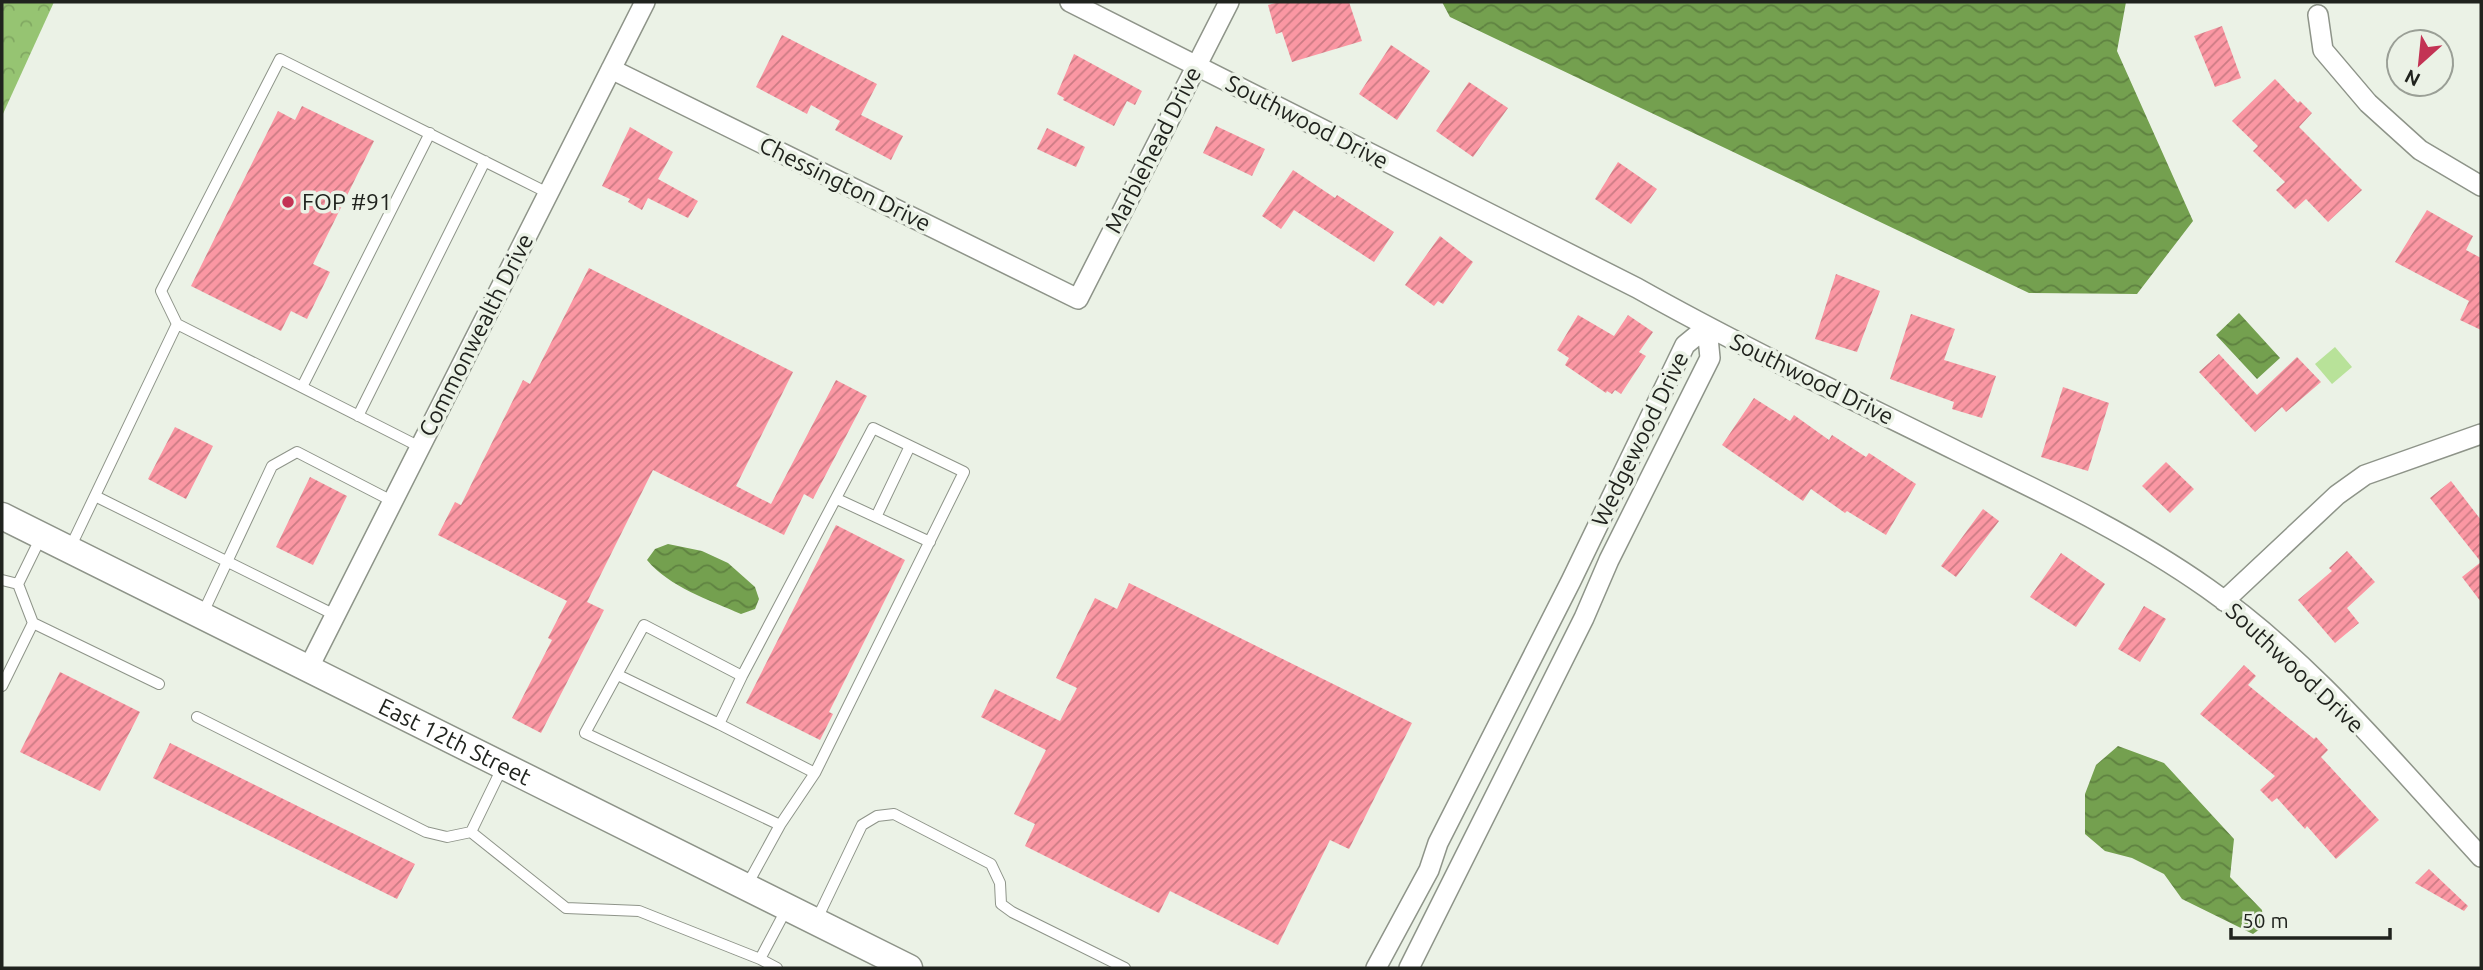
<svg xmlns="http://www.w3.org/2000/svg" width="2483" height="970" font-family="Ubuntu,sans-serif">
<defs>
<pattern id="forest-crowns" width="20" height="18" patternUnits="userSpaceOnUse" patternTransform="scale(1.75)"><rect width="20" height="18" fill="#96c472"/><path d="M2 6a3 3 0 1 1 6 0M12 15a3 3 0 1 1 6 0" fill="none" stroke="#81a862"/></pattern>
<pattern id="water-waves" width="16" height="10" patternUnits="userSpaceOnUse" patternTransform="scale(1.75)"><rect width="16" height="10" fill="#74a04f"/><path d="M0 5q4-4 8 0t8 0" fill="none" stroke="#5f8241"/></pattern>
<pattern id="building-hatch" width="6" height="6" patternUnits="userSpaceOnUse" patternTransform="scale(1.75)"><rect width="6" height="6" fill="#fb97a3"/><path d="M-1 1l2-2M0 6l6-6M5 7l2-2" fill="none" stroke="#cb7b84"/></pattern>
</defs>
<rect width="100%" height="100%" fill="#ebf2e6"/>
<path fill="#b8e299" d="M2335,347L2352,367L2332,384L2315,364Z"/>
<path fill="url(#forest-crowns)" d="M2,2H54L2,116Z"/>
<path fill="url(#water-waves)" d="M1442,2H2126L2117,51L2193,221L2137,294L2029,293L1450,17Z
M2239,313L2280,358L2257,379L2216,335Z
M668,544L702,551L728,563L755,587L759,599L755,609L741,614C710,600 669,587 647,560L655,549Z
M2118,746L2164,763L2234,839L2230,877L2262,910L2264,926L2253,934L2182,899L2164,874L2132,858L2105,851L2085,834V794L2096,765Z"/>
<path fill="url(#building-hatch)" d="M1279,2H1349L1362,41L1292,62L1282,32L1276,34L1268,5Z
M2222,26L2241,78L2215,87L2194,36Z
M782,35L877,84L861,115L903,136L891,160L835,130L840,121L811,105L807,114L756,87Z
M1391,45L1430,71L1397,120L1359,94Z
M1074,54L1142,91L1135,105L1127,101L1114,126L1063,100L1064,98L1057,94Z
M2275,79L2298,103L2300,101L2312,113L2299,127L2362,190L2328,222L2306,199L2295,209L2276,190L2285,182L2253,151L2258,146L2232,121Z
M1469,82L1508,108L1473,157L1436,131Z
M302,106L374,141L313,264L330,272L307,319L291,311L281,331L191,286L278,111L295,120Z
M1216,126L1265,149L1252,176L1203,153Z
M630,127L673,152L658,179L698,201L688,218L648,198L642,210L628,202L630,199L602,186Z
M1047,128L1085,147L1076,167L1037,149Z
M1618,162L1657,189L1631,224L1595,199Z
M1293,170L1335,198L1337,195L1394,232L1374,262L1294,210L1281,229L1262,216Z
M2427,210L2473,236L2466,250L2481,258V330L2460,320L2469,301L2395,262Z
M1440,236L1473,262L1443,304L1438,301L1434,306L1405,285Z
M589,268L793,372L736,486L771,504L836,380L867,396L813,499L804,494L784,535L653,470L587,602L604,610L541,733L512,718L552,640L548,638L567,601L438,535L455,502L461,505L523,380L530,384Z
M1836,274L1880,291L1857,352L1815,339Z
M1911,314L1955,329L1944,360L1996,376L1982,418L1952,409L1954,402L1890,379Z
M1578,315L1614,336L1628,315L1653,332L1639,352L1646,356L1621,394L1615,390L1612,394L1607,391L1606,393L1565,365L1569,358L1557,350Z
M2219,354L2257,395L2297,357L2321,382L2286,412L2282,407L2255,432L2199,372Z
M2063,387L2109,403L2088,471L2041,457Z
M1754,398L1790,421L1794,415L1829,440L1832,435L1866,457L1869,453L1916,484L1886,535L1847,511L1845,513L1811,489L1803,501L1722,445Z
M175,427L213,446L186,499L148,479Z
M2166,462L2194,489L2170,513L2142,486Z
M310,477L347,496L313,565L276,547Z
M2451,481L2481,520V602L2462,577L2481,562L2430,498Z
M1983,509L1999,521L1956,577L1941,566Z
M836,525L905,560L829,712L833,714L820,740L746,703Z
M2347,551L2375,582L2347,608L2359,623L2335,643L2298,600L2332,571L2329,568Z
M2061,553L2105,584L2076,627L2030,597Z
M1129,583L1412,723L1349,849L1330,840L1278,945L1170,891L1159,913L1025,846L1035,824L1014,814L1046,750L981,717L995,689L1060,721L1077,688L1056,678L1095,598L1117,609Z
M2144,606L2166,619L2140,662L2118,649Z
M2244,665L2256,676L2248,685L2314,739L2316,737L2328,750L2321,757L2379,820L2336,859L2307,826L2305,829L2277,798L2272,802L2260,790L2275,776L2200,714Z
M60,672L140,712L100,791L20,752Z
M170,743L415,864L397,899L153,778Z
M2429,869L2468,906L2464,911L2415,883Z"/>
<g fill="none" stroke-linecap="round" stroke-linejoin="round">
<g stroke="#8e9489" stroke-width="12">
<path id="lane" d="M177,324L161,291L280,59L548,193
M302,387L430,133
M358,416L485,161
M95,496L335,615
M837,499L930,542
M876,517L910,446
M70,548L177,324L420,447
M2,580L18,584
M202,615L272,466L297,452L392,501
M33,623L18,584L41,537
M618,675L719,724L742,676L644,625L585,733L780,825L746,887
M742,676L873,428L964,472L815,773
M2,686L33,623L159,684
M197,717L426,832L447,837L471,832
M719,724L815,773L780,825
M503,766L471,832L566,908L639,911L760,959
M816,921L862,825L877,816L894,814L991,864L1000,883L1001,904L1012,912L1125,968
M777,968L760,959L787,908"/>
</g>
<g stroke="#8e9489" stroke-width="22">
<path id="street" d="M1070,2L1637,288C1742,347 1850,398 1957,451C2043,493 2129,533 2207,588C2312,661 2395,764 2481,857
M2318,15L2323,50L2368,103L2420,150L2481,186
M611,69L1078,299L1229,2
M2224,601L2337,495L2365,475L2481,434
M308,669L645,2
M1376,968L1429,870L1438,843L1571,581L1685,345L1707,327
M1409,968L1584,618L1609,560L1710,358L1707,327"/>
</g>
<g stroke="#8e9489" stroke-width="29">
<g id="secondary">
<path id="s1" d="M2,516L909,968"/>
</g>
</g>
<use href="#lane" stroke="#fff" stroke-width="10"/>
<use href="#street" stroke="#fff" stroke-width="19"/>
<use href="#secondary" stroke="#fff" stroke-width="26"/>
</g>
<circle fill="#c33354" stroke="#ebf2e6" stroke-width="2.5" cx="288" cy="202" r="7"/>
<g text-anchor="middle" stroke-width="7" stroke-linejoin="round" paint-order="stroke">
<g font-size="23" fill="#20231e" stroke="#ebf2e6">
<text transform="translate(1307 122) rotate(27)" y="8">Southwood Drive</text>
<text transform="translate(1153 150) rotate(-63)" y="8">Marblehead Drive</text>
<text transform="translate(845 184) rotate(26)" y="8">Chessington Drive</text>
<text transform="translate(476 335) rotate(-63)" y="8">Commonwealth Drive</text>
<text transform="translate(1812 379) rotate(26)" y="8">Southwood Drive</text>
<text transform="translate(1640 439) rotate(-64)" y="8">Wedgewood Drive</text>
<text transform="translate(2295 668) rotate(43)" y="8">Southwood Drive</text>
<text dy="8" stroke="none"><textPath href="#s1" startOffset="506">East 12th Street</textPath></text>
</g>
<g font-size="23" fill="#20231e" stroke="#ebf2e6" text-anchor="start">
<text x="302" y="210">FOP #91</text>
</g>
</g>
<rect width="2483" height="970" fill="none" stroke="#20231e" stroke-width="7"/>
<g transform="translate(2420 63) rotate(207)"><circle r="33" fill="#ebf2e6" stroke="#9a9f96" stroke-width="2"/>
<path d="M0-5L12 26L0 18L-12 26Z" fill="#c33354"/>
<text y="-10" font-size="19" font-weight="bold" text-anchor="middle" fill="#20231e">N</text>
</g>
<path d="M2231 928v10h159v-10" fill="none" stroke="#20231e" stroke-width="3.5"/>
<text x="2242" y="928" font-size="21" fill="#20231e" stroke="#ebf2e6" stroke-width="5" paint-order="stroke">50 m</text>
</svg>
